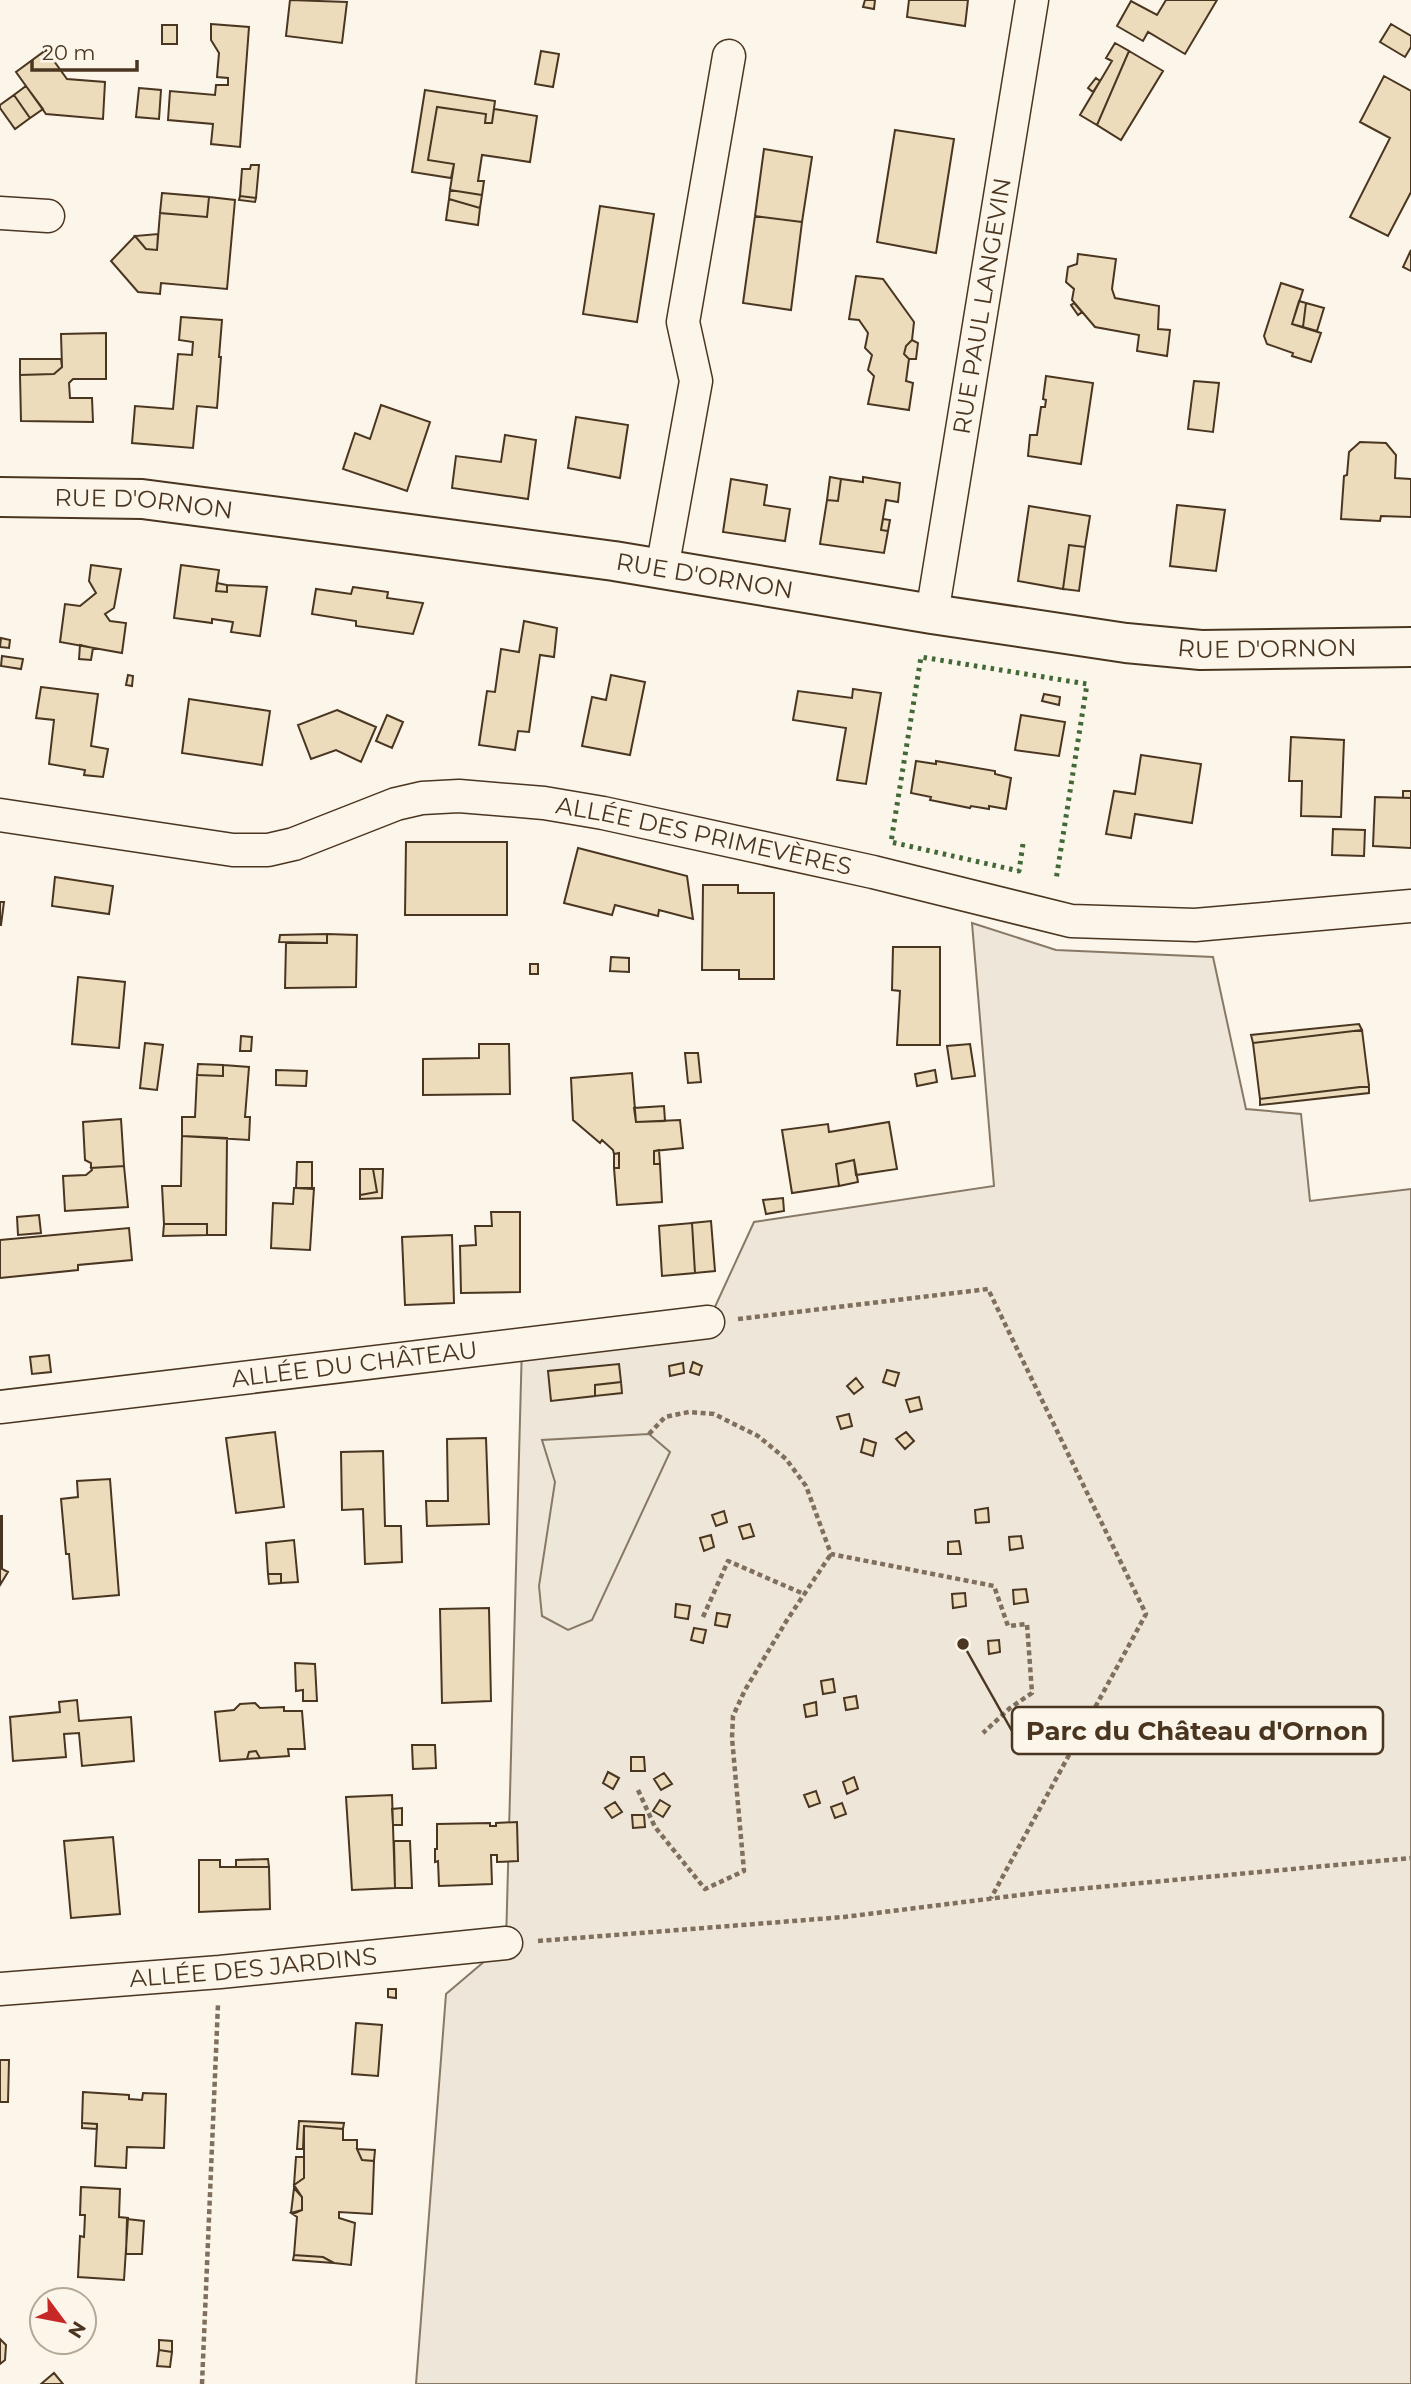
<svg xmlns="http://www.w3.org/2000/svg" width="1411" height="2384" font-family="Montserrat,sans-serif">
<rect width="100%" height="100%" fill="#fbf6e9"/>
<path fill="#ede6d9" stroke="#887966" stroke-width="2" d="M972,923L1056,950L1213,957L1246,1109L1301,1114L1310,1201L1411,1189V2384H416L446,1994L506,1943L522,1344L708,1322L754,1222L994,1186Z"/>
<path fill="#ede7d9" stroke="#887966" stroke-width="2" d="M649,1434L670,1452L592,1620L568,1630L542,1616L539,1586L555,1482L542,1440Z"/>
<path fill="#ecdcbc" stroke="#4a3520" stroke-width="2" d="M290,0L347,2L342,43L286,36Z
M865,0H875L874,9L863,7Z
M909,0H968L965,26L907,17Z
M1166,0H1217L1185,54L1148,32L1143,41L1117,26L1131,1L1157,15Z
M211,24L249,27L240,147L211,144L213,124L168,120L170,91L215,95L216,85H228V78L217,77L219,53L211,40Z
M1391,24L1411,36V47L1405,57L1380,42Z
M162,25H177V44H162Z
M1115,43L1129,51L1097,125L1080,115L1112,61L1106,58Z
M46,50L67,79L105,82L103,119L46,114L16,72Z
M541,51L559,54L553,87L535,84Z
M1129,51L1163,71L1121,140L1097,125Z
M1384,76L1411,91V192L1388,236L1350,217L1390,138L1360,122Z
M1096,78L1100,81L1093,92L1088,88Z
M26,86L43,109L30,118L14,95Z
M139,88L161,90L159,119L136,117Z
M425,90L495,101L492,123H485L486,114L437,107L428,160L454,164L451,178L412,172Z
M14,95L30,118L15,129L0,108V105Z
M437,107L486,114L485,123H492L494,109L537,116L530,162L482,155L478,181H484L482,195L450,190L454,164L428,160Z
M895,130L954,139L936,253L877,242Z
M764,149L812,157L802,222L755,216Z
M251,165H259L256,198L240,196L242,169H250Z
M450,190L482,195L480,208L449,199Z
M162,193L209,197L207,217L160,213Z
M240,196L256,198L255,202L239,200Z
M209,197L235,200L227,289L161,283L160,294L138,292L111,261L135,236L146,249L157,250L160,213L207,217Z
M449,199L480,208L478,225L446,220Z
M600,206L654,214L637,322L583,314Z
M755,216L802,222L791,310L743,303Z
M158,234L157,250L146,249L135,236Z
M1411,250V271L1403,267Z
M1078,254L1116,259L1112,289L1115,298L1159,306L1158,329L1170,330L1167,356L1137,351L1139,335L1095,327L1072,300L1074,289L1066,282L1068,267L1077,264Z
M856,276L883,279L914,322L912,340L906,346L904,354L909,359L906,381L913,383L909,410L868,404L874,376L868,370L872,355L865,348L868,333L859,320L849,319Z
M1281,283L1303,290L1292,324L1321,333L1311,362L1292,356L1293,353L1267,344L1264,336Z
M1299,301L1306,303L1303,327L1292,324Z
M1074,303L1082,312L1078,315L1071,305Z
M1306,303L1324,308L1317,331L1303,327Z
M181,317L222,320L219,357H221L217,408L197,406L193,448L132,443L135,406L173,409L178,354L192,355L193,342L179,340Z
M106,333V379H73L69,383L70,398H92L93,422L21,421L20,375L54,374L62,367L61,334Z
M912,340L918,343L916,359H909L904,354L906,346Z
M20,359H61L62,367L54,374L20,375Z
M1046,376L1093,383L1081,464L1028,456L1030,435H1037L1041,407H1045L1046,400L1043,399Z
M1194,381L1219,383L1213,432L1188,429Z
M381,405L430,422L407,491L343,469L355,433L370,439Z
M576,417L628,425L620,478L568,468Z
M505,435L536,440L528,499L452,488L456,456L501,462Z
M1360,442L1386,443L1396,455L1395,478L1411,479V517L1381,516L1380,521L1341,519L1344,476L1347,475L1349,452Z
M830,477L841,479L838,501L827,500Z
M863,477L900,483L898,502L886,500L881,530L888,531L884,553L820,544L827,500L838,501L841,479L863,482Z
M731,479L767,485L764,505L790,509L785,541L723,532Z
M1177,505L1225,510L1216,571L1170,566Z
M1029,506L1090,516L1085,547L1069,545L1063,589L1018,581Z
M883,519L890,520L888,531L881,530Z
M1069,545L1085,547L1079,591L1063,589Z
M91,565L121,569L114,608L105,614L110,621L126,623L122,653L60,642L65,604L80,606L96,593L89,581Z
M181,565L219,570L216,591L227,592V585L267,587L260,636L231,632L233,622L212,619V623L174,618Z
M217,583L227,585V592L216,591Z
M353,587L388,592L387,598L423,603L413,634L356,626V621L312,614L316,589L351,594Z
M524,621L557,628L554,657L540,655L529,732L518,731L515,750L479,745L487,691L495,692L501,649L519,652Z
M1,638L10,640L9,648L0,647Z
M80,645L93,648L91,660L79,659Z
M2,656L23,659L21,669L1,666Z
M128,675L133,676L132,686L126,685Z
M611,675L645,682L630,755L582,746L592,697L606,700Z
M41,687L98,694L91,746L108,749L103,777L84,775L85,770L49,764L54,720L36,718Z
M853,689L881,693L866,784L837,780L846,728L793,720L798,691L852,698Z
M1044,694L1060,697L1059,705L1042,701Z
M189,699L270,711L262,765L182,753Z
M337,710L376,727L361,762L336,750L311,759L298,725Z
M387,715L403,722L392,748L376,741Z
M1021,715L1065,722L1059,756L1015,750Z
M1291,737L1344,740L1341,817L1301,816L1302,781H1289Z
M1141,755L1201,764L1192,823L1135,814L1131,838L1106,834L1114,791L1135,794Z
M916,761L936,764V761L995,771V774L1011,778L1006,809L989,806V809L971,806L970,808L930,800L931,797L911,793Z
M1403,791H1411V798H1403Z
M1375,797L1411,798V848L1373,846Z
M1333,829L1365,830L1364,856L1332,855Z
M406,842H507V915H405Z
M578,848L687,876L693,919L659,910L658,916L615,905L612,915L564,903Z
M55,877L113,886L109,914L52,906Z
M703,885H738V893H774V979H739V970H702Z
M0,902H4L1,925H0Z
M327,934V943L279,942L280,935Z
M327,934L357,935L356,987L285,988L286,943H327Z
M893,947H940V1045H897L900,991L892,990Z
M611,957L629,958V972L610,971Z
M530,964H538V974H530Z
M78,977L125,982L119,1048L72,1044Z
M1359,1024L1362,1030L1253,1043L1251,1035Z
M1362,1030L1369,1086L1260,1099L1253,1043Z
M241,1036L252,1037L251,1051H240Z
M145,1043L163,1045L157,1090L140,1088Z
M479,1044H509L510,1094L423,1095V1059L479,1058Z
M970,1044L975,1076L952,1079L947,1046Z
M685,1053H698L701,1082L688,1083Z
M198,1064L223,1065V1076L197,1075Z
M223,1065L249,1067L245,1117H250L249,1140L182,1136V1117H195L197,1075L223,1076Z
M276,1070L307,1071L306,1086L276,1085Z
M935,1070L937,1082L917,1086L915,1074Z
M632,1073L636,1122L680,1120L683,1148L654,1151V1164H660L662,1202L617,1205L614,1168H619V1153L614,1154L613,1150L602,1140L600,1143L573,1120L571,1078Z
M1369,1086V1093L1260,1105V1099Z
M664,1106L665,1121L636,1122L634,1108Z
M121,1119L124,1166L91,1168V1163L85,1160L83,1122Z
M889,1122L897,1169L856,1175L854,1160L836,1164L839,1186L792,1193L782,1130L828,1124L829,1132Z
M182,1136L227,1138L226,1235H207V1224H164L162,1186H181Z
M659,1150L660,1164H654V1151Z
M619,1153V1168H614V1154Z
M854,1160L858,1182L839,1186L836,1164Z
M297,1162H312V1189L296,1188Z
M124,1166L128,1207L65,1211L63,1176L86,1175L92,1170L91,1168Z
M360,1169H373L377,1192L360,1195Z
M373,1169H383L382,1198L360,1199V1195L377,1192Z
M294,1188H314L310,1250L271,1248L273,1203L293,1204Z
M783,1198L784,1211L766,1214L763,1200Z
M491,1212H520V1292L461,1293L460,1246L476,1245L475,1226H492Z
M39,1215L41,1233L18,1235L17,1217Z
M711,1221L715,1271L695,1273L692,1223Z
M692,1223L695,1273L662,1276L659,1226Z
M164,1224H207V1235L163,1236Z
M129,1228L132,1260L78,1265V1270L0,1278V1240Z
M452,1235L454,1303L405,1305L402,1237Z
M49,1355L51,1372L32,1374L30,1357Z
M693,1362L702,1366L699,1375L690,1372Z
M683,1363L684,1373L670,1376L669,1366Z
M619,1364L621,1382L595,1385V1396L551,1401L548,1371Z
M887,1370L899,1373L895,1386L883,1382Z
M856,1378L863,1387L854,1394L847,1386Z
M621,1382L622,1393L595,1396V1385Z
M919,1397L922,1409L910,1412L906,1400Z
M849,1414L852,1426L841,1429L837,1417Z
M275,1432L284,1507L236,1513L226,1438Z
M906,1432L914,1441L905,1449L896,1439Z
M486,1438L489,1524L427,1526L426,1501H448L447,1439Z
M864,1439L876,1443L873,1456L861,1452Z
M383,1451L385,1526H401L402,1562L365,1564L363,1509L342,1510L341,1452Z
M110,1479L119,1595L73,1599L69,1554H66L61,1499L78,1497L77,1481Z
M988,1508L989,1522L976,1523L975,1510Z
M724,1511L727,1522L716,1526L712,1515Z
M0,1516H2V1569L8,1572L0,1585Z
M750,1524L754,1536L743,1539L739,1527Z
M711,1535L714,1547L704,1551L700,1538Z
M1021,1536L1023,1548L1010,1550L1009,1537Z
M294,1540L298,1582L281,1583V1574H268L266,1543Z
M959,1541L961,1554H948V1542Z
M268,1574H281V1583L269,1584Z
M1026,1589L1028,1602L1014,1604L1013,1590Z
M965,1593L966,1606L953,1608L952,1594Z
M676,1604L690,1606L688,1619L675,1617Z
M489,1608L491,1701L442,1703L440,1609Z
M717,1613L730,1615L727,1627L715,1625Z
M694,1628L706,1630L703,1643L691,1640Z
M999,1640L1000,1652L989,1654L988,1641Z
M295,1663L315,1664L317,1701H303V1690L296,1691Z
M833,1679L835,1692L823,1694L821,1681Z
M856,1696L858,1708L846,1710L844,1698Z
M77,1700L79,1721L131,1717L134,1761L82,1766L79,1733L64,1734L66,1757L13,1761L10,1717L60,1712L59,1702Z
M816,1702L817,1715L806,1717L804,1705Z
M255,1703L260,1708L284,1707V1711H302L305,1749H288L289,1756L260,1758L256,1751L249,1752L247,1759L220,1761L215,1712L234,1710L240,1704Z
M412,1745H435L436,1768L413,1769Z
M256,1751L260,1758L247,1759L249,1752Z
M631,1757H644L645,1771H631Z
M608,1772L619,1778L613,1789L603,1783Z
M664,1773L672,1784L661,1790L654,1779Z
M854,1777L858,1789L847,1794L843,1782Z
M816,1791L820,1803L809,1807L804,1795Z
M392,1795L395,1888L352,1890L346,1797Z
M660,1800L670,1806L663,1817L653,1811Z
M615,1802L622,1812L612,1818L605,1808Z
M842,1803L846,1814L835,1818L831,1807Z
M402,1808V1825H393L392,1809Z
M632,1815H644L645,1827L633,1828Z
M517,1822L518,1861L497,1862V1855H491L492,1884L439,1886L438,1861L435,1862V1849H437V1824L490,1823V1826H496V1823Z
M113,1837L120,1914L71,1918L64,1841Z
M394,1841H410L412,1888H395Z
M268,1859L269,1867H236V1860Z
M199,1860H220V1867H269L270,1909L199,1912Z
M388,1989H396V1998L388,1997Z
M356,2023L382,2025L378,2076L352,2074Z
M0,2060H9L8,2102H0Z
M83,2092L129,2095V2099L142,2100L143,2093L166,2094L164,2148L127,2147L126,2168L95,2166L97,2124L82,2123Z
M299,2121L344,2123L343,2129L304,2126L303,2149H297Z
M82,2123L97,2124V2129L82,2128Z
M304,2126L343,2129V2140H357V2149L362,2160L374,2161L372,2214L339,2212V2218L355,2223L351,2265L334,2263L323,2257L294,2255L297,2217L291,2213L302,2210V2197L294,2185L304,2178Z
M357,2149L375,2150L374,2161L362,2160Z
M296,2157H304V2178L294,2185Z
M81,2187L120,2189L119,2217L128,2218L124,2280L78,2277L80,2236L84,2237L85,2215H80Z
M294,2188L302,2197V2210L293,2214L291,2213Z
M127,2219L144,2221L142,2254H126Z
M294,2255L323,2257L334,2263L293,2260Z
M0,2339L6,2345L5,2360L0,2364Z
M159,2340L172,2341V2352L159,2350Z
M159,2350L172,2352L170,2367L157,2366Z
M54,2373L63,2384H41Z"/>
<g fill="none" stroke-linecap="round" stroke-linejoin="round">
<g stroke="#4a3520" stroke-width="35">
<g id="street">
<path d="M0,213L48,216"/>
<path d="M662,569L696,381L683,322L729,56"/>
<path id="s1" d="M932,614L1032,0"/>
<path id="s2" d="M0,815L233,850H268L294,844L396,804L422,798L459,796L544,803L603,813L873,872L1071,921L1195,925L1411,906"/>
<path id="s3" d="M0,1407L708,1322"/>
<path id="s4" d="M0,1989L220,1972L506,1943"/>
</g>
</g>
<g stroke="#4a3520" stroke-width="42">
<g id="secondary">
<path id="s5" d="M0,497L142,499L380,530L614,561L932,614L1126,643L1201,650L1411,647"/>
</g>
</g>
<path stroke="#7f6f5c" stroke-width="4.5" stroke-dasharray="5 3.5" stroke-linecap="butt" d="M738,1319L988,1289L1146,1614L991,1898
M649,1434L665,1417L689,1412L714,1414L758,1436L786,1459L806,1486L831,1554L994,1586L1008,1626L1027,1624L1032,1693L1010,1708L983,1733
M703,1617L728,1561L804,1594
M638,1790L655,1827L705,1889L744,1871L732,1738L733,1716L745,1690L787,1620L831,1554
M538,1941L844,1917L1044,1892L1411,1858
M202,2384L218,2004"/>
<use href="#street" stroke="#fbf6e9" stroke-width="32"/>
<use href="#secondary" stroke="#fbf6e9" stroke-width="38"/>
<path stroke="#436837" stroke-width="5" stroke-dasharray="3.5 5" stroke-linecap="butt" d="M1023,844L1019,871L891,842L921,657L1087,684L1056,880"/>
</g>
<g text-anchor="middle" stroke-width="5" stroke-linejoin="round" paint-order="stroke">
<g font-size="24" fill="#4a3520" stroke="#fbf6e9">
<text dy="8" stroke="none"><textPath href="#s1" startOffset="312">RUE PAUL LANGEVIN</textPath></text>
<text dy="8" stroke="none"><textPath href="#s5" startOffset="144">RUE D'ORNON</textPath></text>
<text dy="8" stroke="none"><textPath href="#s5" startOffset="710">RUE D'ORNON</textPath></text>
<text dy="8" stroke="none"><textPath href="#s5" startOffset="1278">RUE D'ORNON</textPath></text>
<text dy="8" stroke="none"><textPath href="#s2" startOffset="719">ALLÉE DES PRIMEVÈRES</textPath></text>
<text dy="8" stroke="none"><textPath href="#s3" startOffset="357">ALLÉE DU CHÂTEAU</textPath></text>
<text dy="8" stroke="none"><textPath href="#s4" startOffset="254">ALLÉE DES JARDINS</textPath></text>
</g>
</g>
<path fill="none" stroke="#4a3520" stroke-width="2.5" d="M963 1644L1012 1731"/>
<circle fill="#4a3520" stroke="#fbf6e9" stroke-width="2.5" cx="963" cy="1644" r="7"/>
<rect fill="#fbf6e9" stroke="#4a3520" stroke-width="2.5" x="1012" y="1707" width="371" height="47" rx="7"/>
<g font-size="26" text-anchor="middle" font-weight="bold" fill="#4a3520">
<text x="1197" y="1740">Parc du Château d'Ornon</text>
</g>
<g transform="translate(63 2321) rotate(122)"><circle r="33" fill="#fbf6e9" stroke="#b4a999" stroke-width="2"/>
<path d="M0-5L12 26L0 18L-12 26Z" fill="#c62828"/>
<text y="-10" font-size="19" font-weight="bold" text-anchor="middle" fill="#4a3520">N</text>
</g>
<path d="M32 60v10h105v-10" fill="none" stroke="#4a3520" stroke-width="3.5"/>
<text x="42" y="60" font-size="21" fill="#4a3520" stroke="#fbf6e9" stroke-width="5" paint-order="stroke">20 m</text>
</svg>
